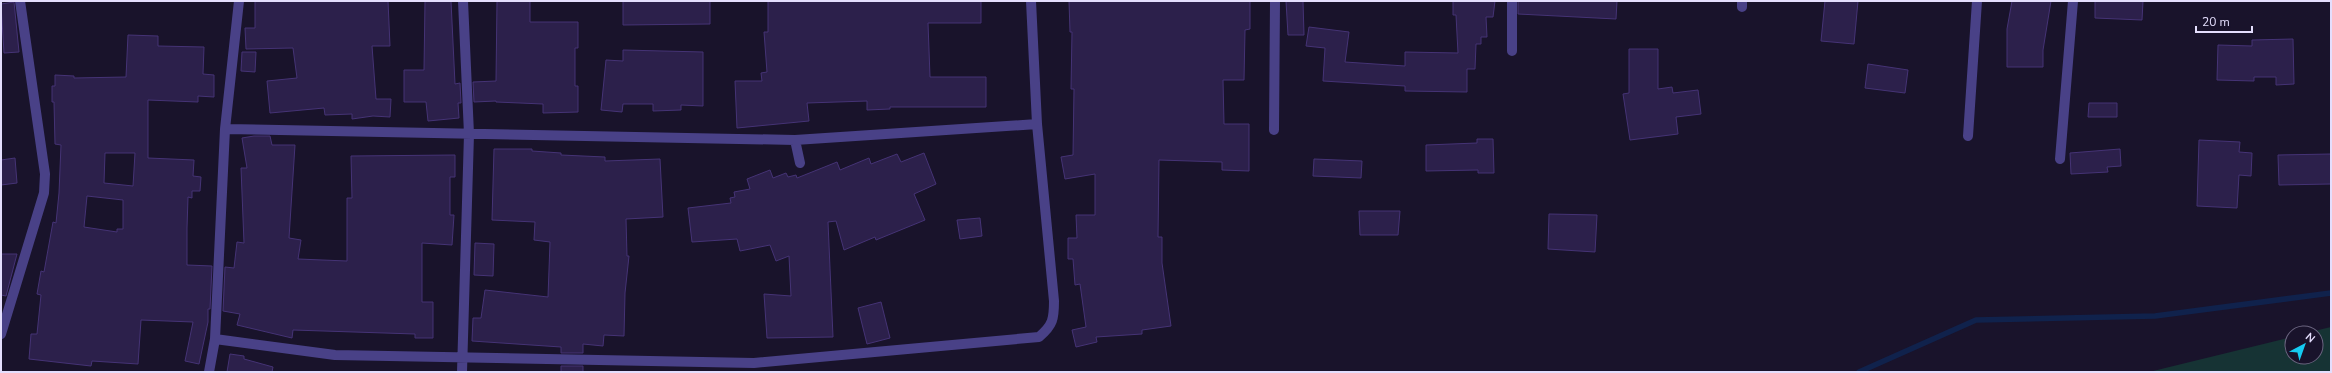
<svg xmlns="http://www.w3.org/2000/svg" width="2332" height="373" font-family="'Nunito Sans',sans-serif">
<rect width="100%" height="100%" fill="#19132b"/>
<path fill="#163334" d="M2331,327V372H2149L2292,337V357H2316V333H2306Z"/>
<g fill="none" stroke-linecap="round" stroke-linejoin="round">
<path stroke="#10224c" stroke-width="5.5" d="M1859,372L1976,320L2155,316L2331,293"/>
</g>
<path fill="#2c204b" stroke="#453375" fill-rule="evenodd" d="M255,1H388L390,46H372L376,99H391L390,117L373,116L352,119V114L325,115L324,108L270,113L267,81L297,78L293,48L246,49L245,28H255Z
M425,1H451L455,84L460,83L461,103H458L459,118L428,121L426,102H404V70H424Z
M497,1H530V22H578V48H575V86H578V112L543,113V104L496,102V101L474,102L473,82L496,81Z
M623,1H710V24L623,25Z
M768,1H981V23H928L930,77H986V107H890V109L867,110V101L807,103L809,121L737,128L735,81H762L761,73L767,72L764,32H768Z
M1069,1H1250V29L1245,30L1244,80H1223L1224,124H1249V171L1222,170V162L1159,160L1158,237H1162V263L1171,326L1142,330V334L1096,337L1097,342L1076,347L1072,330L1086,327L1080,284L1075,285L1073,259H1068V238H1077L1076,215H1095V174L1065,179L1061,157L1073,155L1074,89H1071L1072,32H1070Z
M1286,1H1303L1304,35H1288Z
M1453,1H1495L1493,17H1486L1487,37H1481V44H1476L1475,69H1467V92L1405,91V86L1323,81L1325,48L1306,46L1309,27L1349,32L1345,62L1405,66V52L1458,53L1456,15H1453Z
M1518,1H1617L1616,19L1518,14Z
M1825,1H1858L1854,44L1821,41Z
M2012,1H2051L2043,50V67H2007V29Z
M2095,1H2143L2142,20L2095,18Z
M14,2L19,52L4,53L1,4Z
M128,35L158,36V46L204,47L203,74L214,75V97L198,96V102L148,100V158L194,160L193,176L201,177L200,191H192V198L188,197L187,228V265L212,266L210,309H208V322L199,364L185,361L193,322L141,320L138,364L92,361L91,366L29,359L31,334H37L41,295L37,294L41,271L44,272L53,222L56,223L59,193L61,145L55,144L54,102H52V86H55V75L74,76V78L126,77ZM105,153H135L133,186L104,183ZM87,196L123,200V229H117V232L84,227Z
M2293,39L2294,84L2276,85V77H2254V81L2217,80L2218,45L2252,46V40Z
M1629,49H1658V89L1672,87L1673,93L1698,90L1701,114L1676,117L1678,134L1630,140L1623,94L1629,93Z
M623,50L703,52V106L681,105V110L653,111V104H623L622,112L601,110L606,60L623,61Z
M242,52H256L255,72L241,71Z
M1868,64L1908,70L1905,93L1865,88Z
M2089,103H2117V117H2088Z
M254,136H270L272,145H295L289,238L301,240L298,259L347,261V198H352L351,156L455,155V177H450V215H454L452,245L422,243V302H433V338H415V334L293,330L292,338L237,325L240,314L223,311L225,267L234,268L237,242L244,243L241,168H247L242,138Z
M1477,139H1493L1494,173H1478V170L1426,171V145L1477,143Z
M2199,140L2240,142L2239,152L2252,153L2251,176L2239,175L2237,208L2197,206Z
M494,149H532V151L561,153V155L605,157V161L660,159L663,217L626,219L627,256H629L625,293L624,336L604,335L603,346L583,344V353H561V347L472,341L473,318H481L485,290L548,297L550,242L534,240L535,222L492,220Z
M2120,149L2121,166L2107,167L2108,172L2071,174L2070,153Z
M924,153L936,184L914,194L925,220L876,240L875,237L844,250L836,221L828,222L833,337L767,338L764,294L791,296L789,256L776,261L770,245L740,251L737,239L692,242L688,208L731,203L730,198L735,197L734,192L750,189L747,179L770,170L773,178L786,173L788,177L796,175L797,178L837,162L840,170L869,158L871,164L897,154L901,162Z
M2331,154V184L2279,185L2278,155Z
M15,158L17,183L1,185V160Z
M1314,159L1362,161L1361,178L1313,176Z
M1359,211H1400L1398,235H1360Z
M1549,214L1597,215L1595,252L1548,249Z
M980,218L982,236L960,239L957,220Z
M475,243L494,244L493,276L474,275Z
M1,254H17L6,296L1,295Z
M881,302L890,338L867,344L858,308Z
M230,354L244,356V359L273,367L272,372H227Z
M561,366H583V372H561Z"/>
<g fill="none" stroke-linecap="round" stroke-linejoin="round">
<path stroke="#494187" stroke-width="10" d="M1512,1V51
M1742,7V1
M225,129L795,140L1037,124
M1274,130L1275,1
M1968,136L1977,1
M795,140L800,163
M2060,159L2073,1
M1,334L44,193L45,174L20,1
M215,339L335,355L754,363L1039,337C1053,325 1054,319 1054,301L1037,124L1031,1
M209,372L215,339L225,129L239,1
M462,372L469,134L463,1"/>
</g>
<rect width="2332" height="373" fill="none" stroke="#e4defd" stroke-width="4"/>
<g transform="translate(2304 345) rotate(41)"><circle r="19" fill="#19132b" stroke="#6a647f"/>
<path d="M0-3L7 15L0 10L-7 15Z" fill="#15cbf2"/>
<text y="-6" font-size="11" font-weight="bold" text-anchor="middle" fill="#e4defd">N</text>
</g>
<path d="M2196 26v6h56v-6" fill="none" stroke="#e4defd" stroke-width="2"/>
<text x="2202" y="26" font-size="12" fill="#e4defd" stroke="#19132b" stroke-width="3" paint-order="stroke">20 m</text>
</svg>
